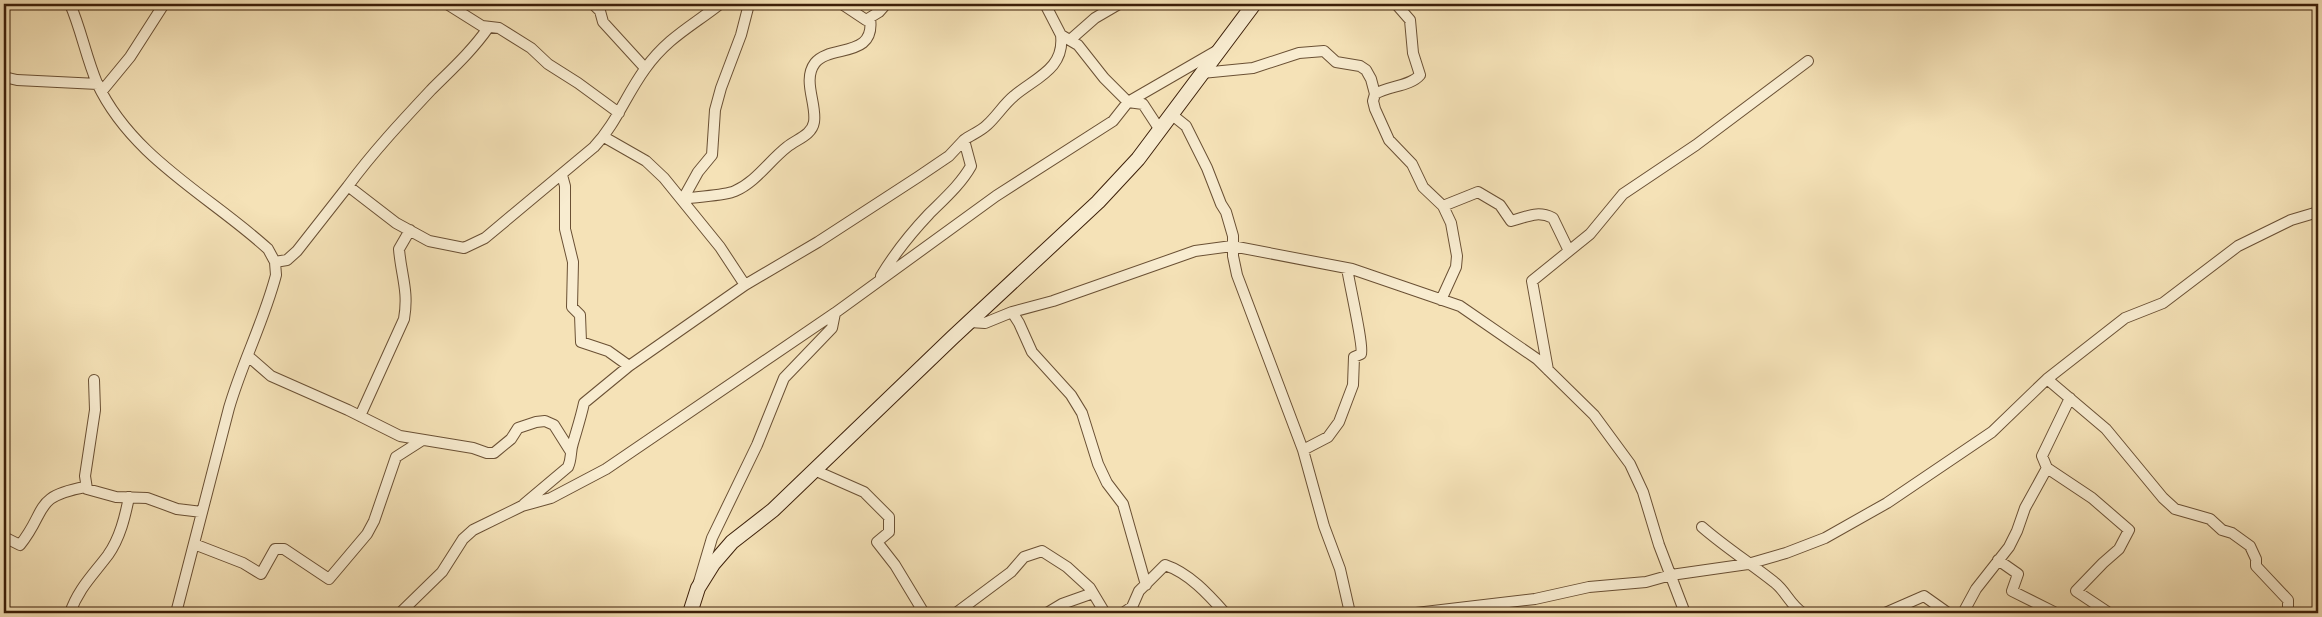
<svg xmlns="http://www.w3.org/2000/svg" width="2322" height="617" font-family="'Libre Bodoni',serif">
<rect width="100%" height="100%" fill="#f5e2b7"/>
<filter id="stains"><feTurbulence type="fractalNoise" baseFrequency=".004" numOctaves="4"/><feColorMatrix values="0 0 0 0 .2 0 0 0 0 .09 0 0 0 0 .02 0 0 0 .5 -.17"/></filter>
<radialGradient id="worn" r=".72"><stop offset=".6" stop-color="#630" stop-opacity="0"/><stop offset="1" stop-color="#630" stop-opacity=".3"/></radialGradient>
<g fill="none" stroke-linecap="round" stroke-linejoin="round">
<g stroke="#6a5034" stroke-width="12">
<path id="street" d="M70,4C81,29 86,57 97,83C132,158 210,196 268,249L275,262L276,275C264,321 242,363 229,408L176,613
M447,4L482,26L499,28L531,48L548,64L578,83L619,113
M593,4L600,11L603,22L645,68
M749,4L741,35L721,88L715,110L712,155L698,172L683,199C698,196 724,196 735,191C756,182 769,161 787,147C797,139 812,135 814,122C817,104 802,80 815,63C830,44 876,59 870,18
M842,4L866,20L879,12L886,4
M1045,4L1061,35L1078,45L1104,78L1128,102L1143,104L1160,130
M1385,4H1391
M1396,4L1410,20L1413,53L1420,75C1411,86 1388,86 1375,94L1373,101L1375,109L1389,140L1412,164L1423,187L1443,206L1451,223L1457,256L1456,267L1441,300
M1070,40L1095,18L1119,4
M1202,73L1253,68L1299,53L1324,51L1336,62L1360,66L1366,70L1371,79L1375,94
M4,77L17,80L98,84
M102,91L130,57L164,4
M1171,114L1186,126L1207,168L1221,204L1226,212L1233,236V256L1237,275L1303,450L1324,526L1340,569L1350,613
M604,137L646,161L664,178L720,247L745,285
M562,175L565,186V229L573,262L572,307L580,315L581,342L608,351L629,366
M348,186C373,152 402,121 431,90C451,70 472,51 488,28
M1443,206L1478,192L1500,205L1511,221C1527,217 1537,210 1553,218L1569,251
M275,262L287,260L297,251L348,186L396,223L429,241L464,248L485,238L594,147C616,124 626,95 645,69C667,38 692,26 720,4
M881,276C895,253 911,233 929,214C944,199 961,184 971,166L964,140C971,135 981,131 987,125C997,116 1004,104 1014,96C1035,78 1065,69 1061,35
M1012,312L1019,323L1032,352L1071,395L1082,413L1098,464L1107,483L1123,504L1146,585
M970,322L985,323L1012,312L1053,301L1195,251L1232,246L1352,269L1460,306L1537,359L1594,415L1630,464L1643,492L1659,545L1685,613
M248,356L271,376L348,410L400,436L473,448L487,453H494L511,439L518,428L536,422L545,421L554,425L571,452
M1548,370L1532,281L1590,234L1623,194L1696,145L1808,61
M2047,379L2106,429L2163,498L2175,509L2210,519L2222,530L2232,533L2250,546L2256,559V566L2288,600V613
M94,380L95,410L85,476L87,489L116,497L147,498L177,509L202,512
M360,416L404,319C409,291 401,275 399,249L410,230
M1303,450L1328,437L1339,422L1353,385L1354,357L1361,354C1364,347 1349,282 1347,268
M2047,468L2092,498L2129,530L2119,549L2103,563L2076,591L2109,613
M814,470L864,492L889,517V532L877,542L895,565L924,613
M524,504L568,467C572,458 570,452 573,443C577,429 581,417 584,403L629,366L745,285L818,242L918,177L949,156L964,140
M1702,527C1725,547 1750,563 1774,582C1786,591 1790,605 1803,613
M4,537L20,545C48,510 32,497 85,487
M194,544L243,563L261,574L275,549H284L329,579L367,534L374,521L396,457L421,441
M1998,560L2018,574L2012,591L2056,613
M699,582L712,538L757,445L784,378L832,328L835,313
M70,613C78,589 93,575 108,555C120,538 125,517 129,497
M400,613L442,572L463,539L473,530L522,506L551,498L606,469L835,313L996,196L1113,121L1128,102L1218,50
M956,613L1011,572L1024,557L1042,551L1067,567L1090,588L1105,613
M1047,613L1062,604L1093,593
M1123,613L1132,607L1139,591L1165,565C1189,573 1208,594 1225,613
M1416,613L1535,599L1589,587L1646,582L1671,575L1748,564L1786,553L1825,538L1887,503L1992,432L2047,379L2125,318L2163,303L2238,246L2291,220L2318,212
M1885,613L1924,596L1948,613
M1963,613L1976,589L2009,547L2017,531L2025,508L2047,468L2042,456L2070,398"/>
</g>
<g stroke="#3c1f09" stroke-width="16">
<path id="secondary" d="M690,613L698,588L713,564L732,542L773,510L952,338L1098,202L1138,159L1254,4"/>
</g>
<use href="#street" stroke="#f8ecd0" stroke-width="10"/>
<use href="#secondary" stroke="#f8ecd0" stroke-width="14"/>
</g>
<rect width="2322" height="617" fill="none" stroke="#f5e2b7" stroke-width="20"/>
<rect x="5" y="5" width="2312" height="607" fill="none" stroke="#3c1f09" stroke-width="2.5"/>
<rect x="10" y="10" width="2302" height="597" fill="none" stroke="#3c1f09"/>
<rect width="100%" height="100%" filter="url(#stains)"/>
<rect width="100%" height="100%" fill="url(#worn)"/>
</svg>
